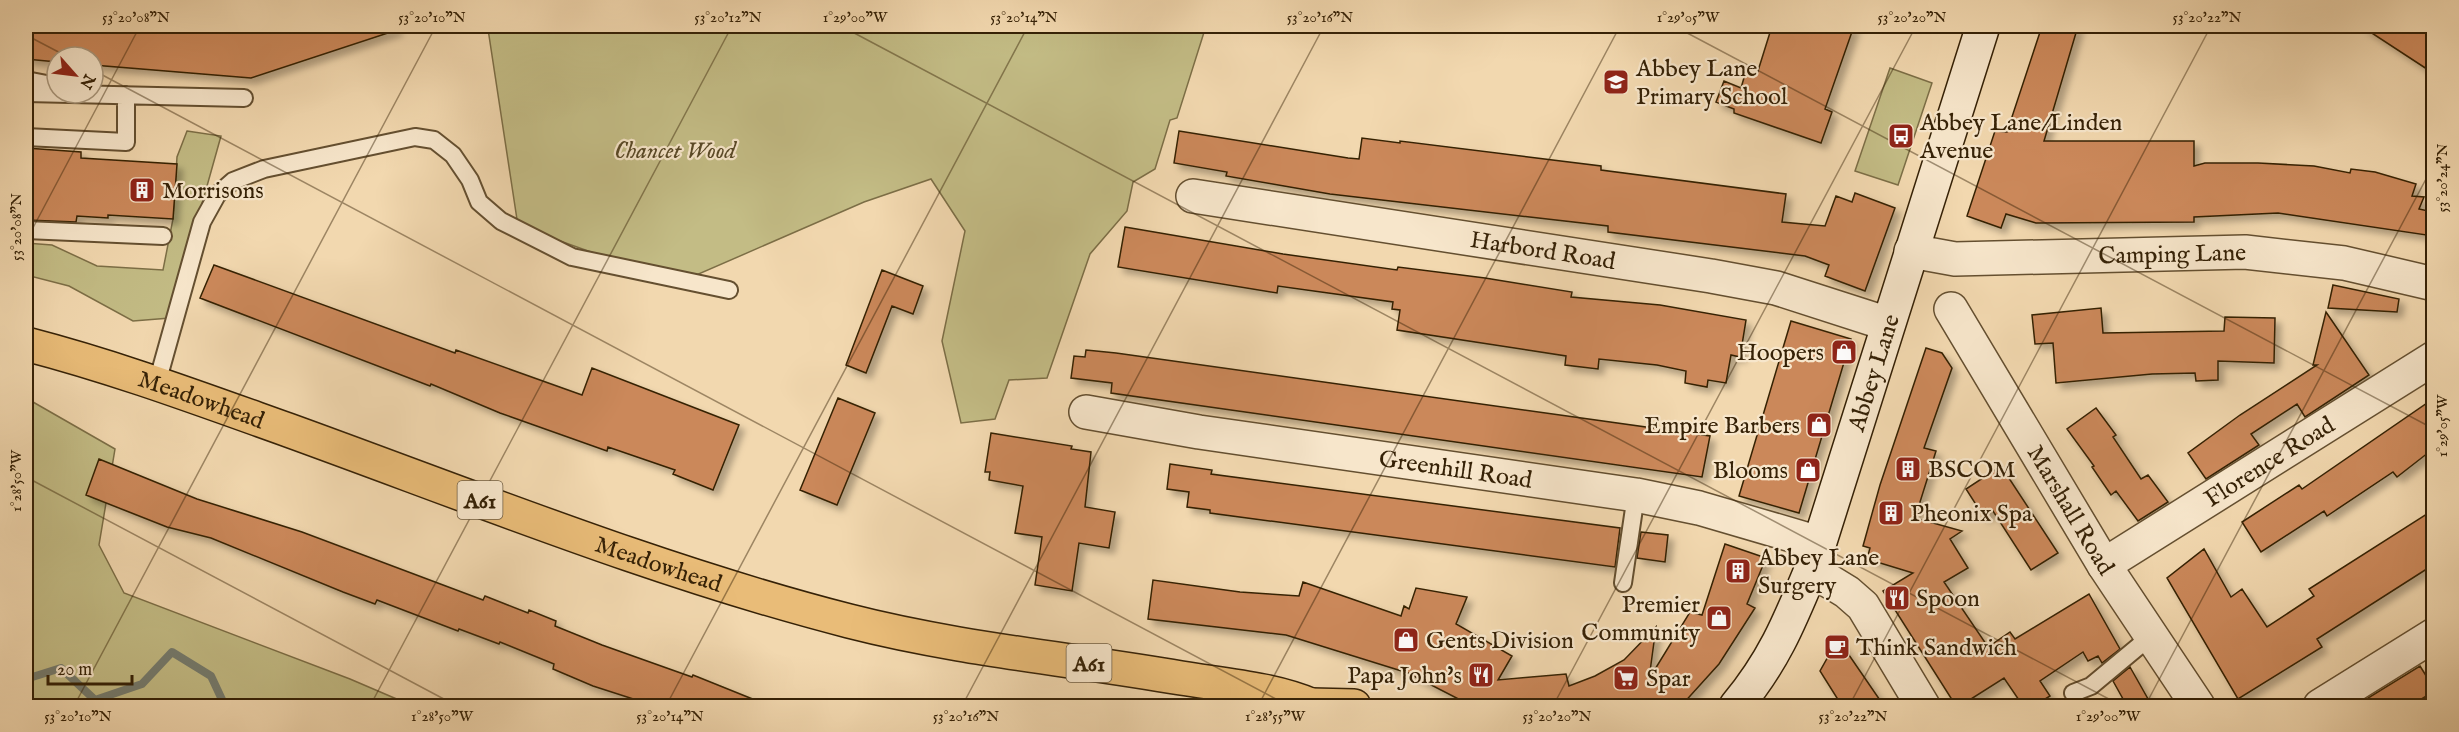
<svg xmlns="http://www.w3.org/2000/svg" width="2459" height="732" font-family="'IM FELL English',serif">
<defs>
<filter id="shadow"><feDropShadow dx="5.5" dy="5.5" stdDeviation="3" flood-color="#0004"/></filter>
</defs>
<rect width="100%" height="100%" fill="#f2d8af"/>
<filter id="stains"><feTurbulence type="fractalNoise" baseFrequency=".00333" numOctaves="4"/><feColorMatrix values="0 0 0 0 .2 0 0 0 0 .09 0 0 0 0 .02 0 0 0 .5 -.17"/></filter>
<radialGradient id="worn" r=".72"><stop offset=".6" stop-color="#630" stop-opacity="0"/><stop offset="1" stop-color="#630" stop-opacity=".3"/></radialGradient>
<path fill="#c3bc85" stroke="#7c6e46" stroke-width="1.5" d="M491,26H1206L1177,118L1170,120L1155,169L1133,182L1127,211L1090,254L1047,378L1009,380L995,419L961,423L942,341L965,231L931,179L864,202L678,283L518,226L488,29Z
M1890,68L1932,83L1898,185L1855,171Z
M187,131L221,136L170,318L133,321L69,286L26,275V243L52,245L97,266L163,270L173,219L177,157Z
M26,398L115,449L99,545L124,593L350,679L413,706H26Z"/>
<g fill="none" stroke-linecap="round" stroke-linejoin="round">
<path stroke="#757c6f" stroke-width="8" d="M26,679L61,668L95,700L142,684L172,652L211,676L225,706"/>
</g>
<path fill="#cb885a" stroke="#352106" stroke-width="1.5" filter="url(#shadow)" d="M26,26H396L397,30L251,78L93,65V57H57V62L26,59Z
M1772,26H1854L1825,109L1832,112L1821,143L1734,113V109L1716,102L1724,81L1741,88L1746,71L1757,74Z
M2042,26H2078L2044,141H2194V166L2205,163H2258L2314,166L2350,173L2351,169L2375,172L2416,184L2412,196L2424,197L2419,209L2433,212V236L2278,213L2194,217V222L2036,223L2006,214L2001,228L1967,216L1995,131L2007,132Z
M2361,26H2433V73Z
M1179,131L1348,158L1359,159L1362,138L1400,143V141L1601,166V170L1786,194L1782,222L1825,226L1836,196L1852,202L1855,193L1895,208L1865,291L1825,276L1829,265L1805,256L1608,232V226L1330,194L1226,176L1227,172L1174,163Z
M26,148L81,152V158L177,164L173,219L108,215V218L77,216L76,222L26,220Z
M1125,227L1283,254L1397,270L1398,267L1485,278L1572,292L1571,297L1660,305L1746,320L1740,357L1731,355L1726,383L1708,380L1707,387L1685,383L1686,371L1657,365L1599,359L1598,369L1565,365L1566,356L1397,330L1400,310L1392,309L1393,302L1278,286L1277,293L1118,267Z
M214,265L455,353L456,350L582,395L592,368L739,425L713,490L673,474L675,470L608,447L607,451L500,413L431,384L430,386L200,298Z
M882,270L923,286L913,314L892,306L866,373L846,365Z
M2333,285L2399,299L2397,312L2328,308Z
M2101,308L2103,333L2224,331L2225,317L2275,318L2274,363L2218,361V380L2196,381L2195,373L2152,374L2056,383L2053,343L2035,344L2032,315Z
M2326,312L2369,375L2305,417L2297,404L2251,434L2259,445L2206,479L2188,453L2240,415L2317,365H2313Z
M1791,321L1851,339L1799,513L1739,496Z
M1926,348L1942,353L1952,368L1924,448L1936,451L1915,518L1962,531L1950,539L1968,568L1944,582L1988,647L2010,632L2015,639L2089,594L2120,649L2102,663L2098,656L2088,661L2083,652L2040,681L2050,696L2034,706H2023L2004,678L1960,706H1956L1883,591L1913,573L1867,559L1870,548L1863,546L1880,485Z
M1086,350L1116,353L1710,436L1702,477L1111,393L1112,383L1071,378L1074,356L1085,357Z
M838,398L875,413L837,505L800,490Z
M2433,399V449L2397,477L2393,472L2327,516L2324,511L2261,552L2242,522L2299,485L2302,489Z
M2096,408L2116,435L2113,437L2141,479L2148,475L2168,502L2138,521L2116,491L2111,495L2092,467L2094,466L2067,429Z
M991,433L1072,446L1071,449L1091,452L1085,507L1115,512L1109,548L1079,543L1072,591L1035,585L1042,537L1015,533L1023,486L989,480L990,472H985Z
M99,459L197,499L302,532L483,600L485,596L528,613L529,610L556,621L555,626L602,645L692,677L693,675L770,706H655L593,686L553,669L554,664L500,642L499,644L459,629L458,631L377,600L375,604L343,592L211,538L167,527L86,495Z
M1170,464L1212,470L1211,474L1620,528L1615,567L1210,513V510L1187,507L1189,492L1167,489Z
M2001,466L2058,553L2031,570L1993,511L1984,517L1966,489Z
M2433,510V565L2317,639L2322,647L2238,699L2167,578L2204,549L2231,597L2242,589L2267,627L2314,596L2309,589Z
M1641,532L1668,535L1665,562L1637,558Z
M1725,544L1766,558L1747,604L1755,608L1719,664L1681,706H1472L1408,673L1286,635L1148,619L1153,580L1240,592L1299,596L1303,582L1401,616L1404,606L1409,609L1416,588L1467,597L1456,624L1512,656L1498,680L1566,674L1569,686L1595,676L1624,660L1656,627L1649,679L1690,612L1702,615Z
M1838,639L1884,706H1842L1820,671Z
M2420,666L2433,687V692L2410,706H2355Z
M2130,667L2152,706H2127L2113,681Z"/>
<g fill="none" stroke-linecap="round" stroke-linejoin="round">
<g stroke="#644f30" stroke-width="20">
<path id="lane" d="M26,80L57,86
M26,93L244,98
M26,137L126,142V95
M26,230L163,236
M157,383L202,222L217,195L233,181L264,169L415,137L434,140L453,155L470,180L479,202L501,221L572,257L729,290
M1623,583L1636,495
M2073,693L2091,686L2151,636"/>
</g>
<g stroke="#644f30" stroke-width="36">
<g id="street">
<path id="s1" d="M1193,196L1711,276L1776,288L1888,324"/>
<path id="s2" d="M1911,251L1955,259L2245,252L2344,263L2434,284"/>
<path id="s3" d="M1951,309L2104,565L2198,706"/>
<path id="s4" d="M1086,412L1199,432L1636,495L1699,508L1819,543"/>
<path id="s5" d="M2104,565L2434,358"/>
<path d="M1811,570L1847,592L1863,606L1923,706"/>
<path d="M2320,706L2434,635"/>
</g>
</g>
<g stroke="#352106" stroke-width="36">
<g id="secondary">
<path id="s6" d="M1736,706C1773,662 1789,623 1811,570L1983,26"/>
</g>
</g>
<g stroke="#352106" stroke-width="36">
<g id="highway">
<path id="s7" d="M26,344C115,367 201,399 288,430C473,497 658,572 849,621C958,649 1071,659 1181,678C1224,685 1274,689 1313,706"/>
<path d="M1311,705L1354,706"/>
</g>
</g>
<use href="#lane" stroke="#f7e6cb" stroke-width="16"/>
<use href="#street" stroke="#f7e6cb" stroke-width="33"/>
<use href="#secondary" stroke="#f7e6cb" stroke-width="33"/>
<use href="#highway" stroke="#e9bc78" stroke-width="33"/>
</g>
<path fill="none" stroke="#352106" stroke-width="1.5" stroke-opacity="0.45" d="M841,26L2122,706M1674,26L2434,429M26,35L68,57M93,70L1289,706M26,241L140,26M26,477L457,706M74,706L436,26M370,706L732,26M666,706L1028,26M962,706L1324,26M1258,706L1620,26M1553,706L1916,26M1849,706L2211,26M2145,706L2434,164"/>
<defs>
<g id="school-square" transform="scale(1.35)"><rect x="-9" y="-9" width="18" height="18" rx="4" fill="#8f2418" stroke="#f7e6cb"/><path d="M0-5L7-2L0 1L-7-2ZM-4 1L0 2.5L4 1V4Q0 6-4 4Z" fill="#fff"/></g>
<g id="bus-square" transform="scale(1.35)"><rect x="-9" y="-9" width="18" height="18" rx="4" fill="#8f2418" stroke="#f7e6cb"/><path d="M-5-6H5V4H4V6H2V4H-2V6H-4V4H-5ZM-3.5-4V0h7V-4ZM-3.5 1.2v1.5H-2V1.2ZM2 1.2v1.5H3.5V1.2Z" fill="#fff"/></g>
<g id="building-square" transform="scale(1.35)"><rect x="-9" y="-9" width="18" height="18" rx="4" fill="#8f2418" stroke="#f7e6cb"/><path d="M-4-6H4V6H1V3H-1V6H-4ZM-2.5-4.3h1.7v1.8h-1.7ZM.8-4.3h1.7v1.8H.8ZM-2.5-1h1.7V.8h-1.7ZM.8-1h1.7V.8H.8Z" fill="#fff"/></g>
<g id="shop-square" transform="scale(1.35)"><rect x="-9" y="-9" width="18" height="18" rx="4" fill="#8f2418" stroke="#f7e6cb"/><path d="M-5-2.5h2.3a2.7 3.5 0 0 1 5.4 0H5L5.5 6h-11ZM-1.5-2.5h3a1.5 2.3 0 0 0-3 0Z" fill="#fff"/></g>
<g id="restaurant-square" transform="scale(1.35)"><rect x="-9" y="-9" width="18" height="18" rx="4" fill="#8f2418" stroke="#f7e6cb"/><path d="M-5-6h1v4h1v-4h1v4h1v-4h1v5L-1.5 .5V6h-2V.5L-5-1ZM5-6V6H3V1.5H1.5Q1.5-4 5-6Z" fill="#fff"/></g>
<g id="cafe-square" transform="scale(1.35)"><rect x="-9" y="-9" width="18" height="18" rx="4" fill="#8f2418" stroke="#f7e6cb"/><path d="M-5.5-4.5H6V0H3Q3 3.5 0 3.5H-2.5Q-5.5 3.5-5.5 0ZM3-3.2v2h1.7v-2ZM-6 4.5H4V6H-6Z" fill="#fff"/></g>
<g id="supermarket-square" transform="scale(1.35)"><rect x="-9" y="-9" width="18" height="18" rx="4" fill="#8f2418" stroke="#f7e6cb"/><path d="M-6-5.5h2.5l.6 2H6L4.5 2H-2.5L-4.4-4H-6ZM-1.5 3.2a1.3 1.3 0 1 0 .1 0ZM3 3.2a1.3 1.3 0 1 0 .1 0Z" fill="#fff"/></g>
</defs>
<g fill-rule="evenodd">
<use href="#school-square" x="1616" y="82"/>
<use href="#bus-square" x="1901" y="136"/>
<use href="#building-square" x="142" y="190"/>
<use href="#shop-square" x="1844" y="352"/>
<use href="#shop-square" x="1819" y="425"/>
<use href="#building-square" x="1908" y="469"/>
<use href="#shop-square" x="1808" y="470"/>
<use href="#building-square" x="1891" y="513"/>
<use href="#building-square" x="1738" y="571"/>
<use href="#restaurant-square" x="1897" y="598"/>
<use href="#shop-square" x="1719" y="618"/>
<use href="#shop-square" x="1406" y="640"/>
<use href="#cafe-square" x="1837" y="647"/>
<use href="#restaurant-square" x="1481" y="675"/>
<use href="#supermarket-square" x="1626" y="678"/>
</g>
<g text-anchor="middle" stroke-width="4.5" stroke-linejoin="round" paint-order="stroke">
<g fill="#f7e6cb" stroke="#6f5c41" stroke-width="1.5">
<rect x="457.5" y="481" width="45" height="38" rx="4.5"/>
<rect x="1066.5" y="644" width="45" height="38" rx="4.5"/>
</g>
<g font-size="22" font-weight="bold" fill="#352106">
<text x="480" y="508">A61</text>
<text x="1089" y="671">A61</text>
</g>
<g font-size="24" fill="#352106" stroke="#f7e6cb" text-anchor="start">
<text x="1636" y="76">Abbey Lane<tspan x="1636" dy="28">Primary School</tspan></text>
<text x="1920" y="130">Abbey Lane/Linden<tspan x="1920" dy="28">Avenue</tspan></text>
<text x="162" y="198">Morrisons</text>
<text x="1824" y="360" text-anchor="end">Hoopers</text>
<text x="1800" y="433" text-anchor="end">Empire Barbers</text>
<text x="1928" y="477">BSCOM</text>
<text x="1788" y="478" text-anchor="end">Blooms</text>
<text x="1910" y="521">Pheonix Spa</text>
<text x="1758" y="565">Abbey Lane<tspan x="1758" dy="28">Surgery</tspan></text>
<text x="1916" y="606">Spoon</text>
<text x="1700" y="612" text-anchor="end">Premier<tspan x="1700" dy="28">Community</tspan></text>
<text x="1426" y="648">Gents Division</text>
<text x="1856" y="655">Think Sandwich</text>
<text x="1462" y="683" text-anchor="end">Papa John's</text>
<text x="1646" y="686">Spar</text>
</g>
<g font-size="24" font-style="italic" fill="#584826" stroke="#f7e6cb">
<text x="675" y="158">Chancet Wood</text>
</g>
<g font-size="24" fill="#352106" stroke="#f7e6cb">
<text dy="8" stroke="none"><textPath href="#s1" startOffset="354">Harbord Road</textPath></text>
<text dy="8" stroke="none"><textPath href="#s2" startOffset="262">Camping Lane</textPath></text>
<text dy="8" stroke="none"><textPath href="#s6" startOffset="363">Abbey Lane</textPath></text>
<text dy="8" stroke="none"><textPath href="#s7" startOffset="184">Meadowhead</textPath></text>
<text dy="8" stroke="none"><textPath href="#s5" startOffset="195">Florence Road</textPath></text>
<text dy="8" stroke="none"><textPath href="#s4" startOffset="374">Greenhill Road</textPath></text>
<text dy="8" stroke="none"><textPath href="#s3" startOffset="234">Marshall Road</textPath></text>
<text dy="8" stroke="none"><textPath href="#s7" startOffset="670">Meadowhead</textPath></text>
</g>
</g>
<rect width="2459" height="732" fill="none" stroke="#f2d8af" stroke-width="66"/>
<g transform="translate(75 75) rotate(118)"><circle r="28" fill="#f7e6cb" stroke="#a9977c" stroke-width="1.5"/>
<path d="M0-4.5L10 22L0 15L-10 22Z" fill="#8f2418"/>
<text y="-9" font-size="16" font-weight="bold" text-anchor="middle" fill="#352106">N</text>
</g>
<path d="M48 675v9h84v-9" fill="none" stroke="#352106" stroke-width="3"/>
<text x="57" y="675" font-size="18" fill="#352106" stroke="#f7e6cb" stroke-width="4.5" paint-order="stroke">20 m</text>
<rect x="33" y="33" width="2393" height="666" fill="none" stroke="#352106" stroke-width="2"/>
<g font-size="15" text-anchor="middle" fill="#352106">
<text x="136" y="22">53°20'08"N</text>
<text x="432" y="22">53°20'10"N</text>
<text x="728" y="22">53°20'12"N</text>
<text x="855" y="22">1°29'00"W</text>
<text x="1024" y="22">53°20'14"N</text>
<text x="1320" y="22">53°20'16"N</text>
<text x="1688" y="22">1°29'05"W</text>
<text x="1912" y="22">53°20'20"N</text>
<text x="2207" y="22">53°20'22"N</text>
<text transform="translate(2442 178) rotate(-90)" y="5">53°20'24"N</text>
<text transform="translate(16 227) rotate(-90)" y="5">53°20'08"N</text>
<text transform="translate(2442 426) rotate(-90)" y="5">1°29'05"W</text>
<text transform="translate(16 481) rotate(-90)" y="5">1°28'50"W</text>
<text x="78" y="721">53°20'10"N</text>
<text x="442" y="721">1°28'50"W</text>
<text x="670" y="721">53°20'14"N</text>
<text x="966" y="721">53°20'16"N</text>
<text x="1275" y="721">1°28'55"W</text>
<text x="1557" y="721">53°20'20"N</text>
<text x="1853" y="721">53°20'22"N</text>
<text x="2108" y="721">1°29'00"W</text>
</g>
<rect width="100%" height="100%" filter="url(#stains)"/>
<rect width="100%" height="100%" fill="url(#worn)"/>
</svg>
